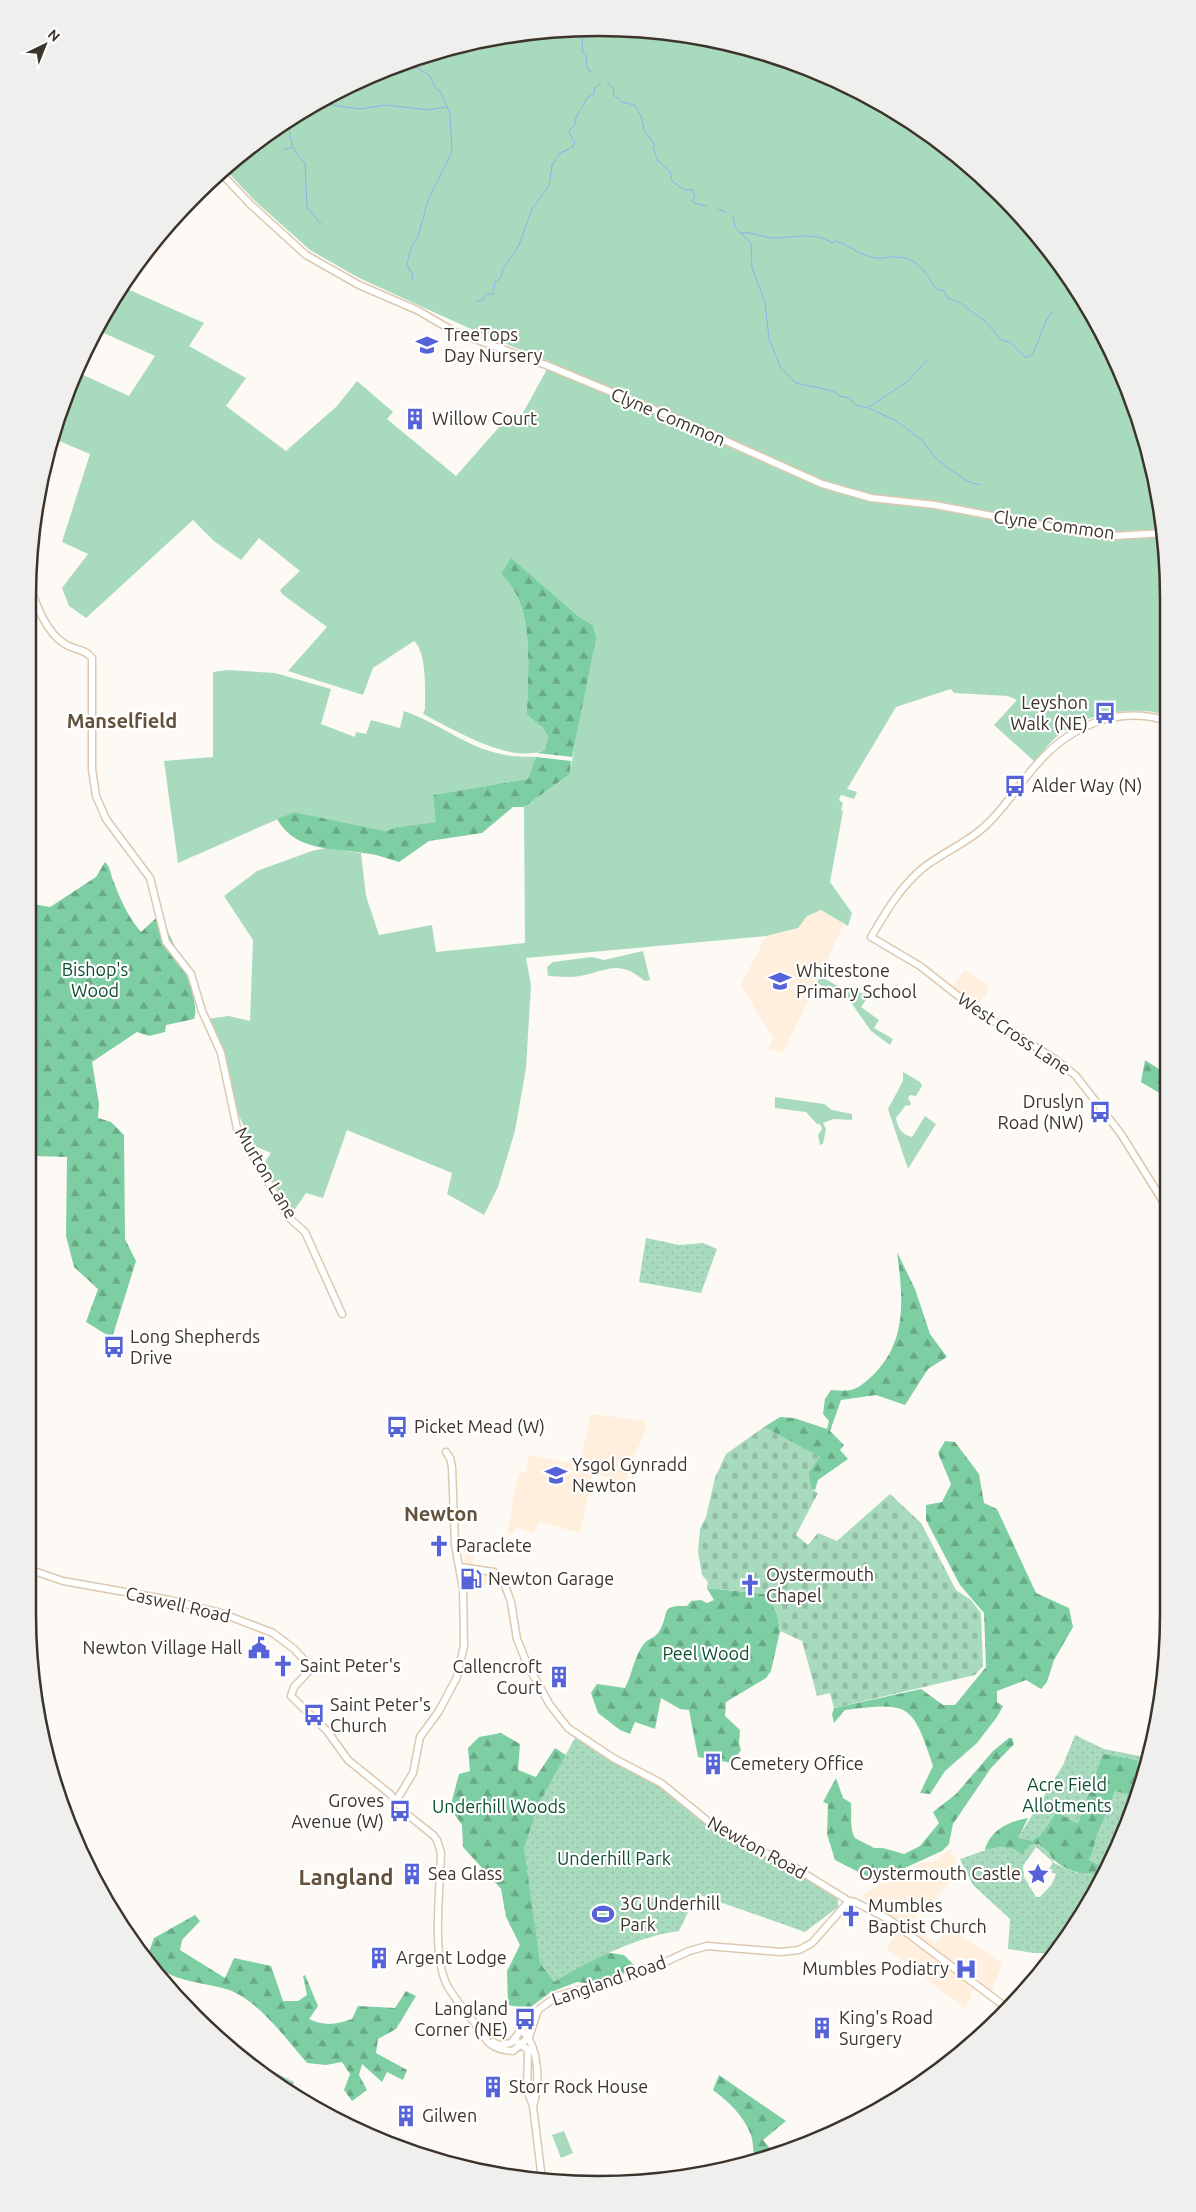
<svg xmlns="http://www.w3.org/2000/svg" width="1196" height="2212" font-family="Ubuntu,sans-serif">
<defs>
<pattern id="forest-firs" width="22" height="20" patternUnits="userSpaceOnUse" patternTransform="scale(1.25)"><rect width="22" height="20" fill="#7ecea3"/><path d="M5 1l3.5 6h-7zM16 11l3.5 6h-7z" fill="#68a885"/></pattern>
<pattern id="cemetery-stones" width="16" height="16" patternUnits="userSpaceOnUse" patternTransform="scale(1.25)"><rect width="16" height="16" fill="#a8dbbe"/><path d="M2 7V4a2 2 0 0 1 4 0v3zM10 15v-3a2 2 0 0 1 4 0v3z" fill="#92bca3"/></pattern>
<pattern id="park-dots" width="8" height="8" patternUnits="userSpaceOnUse" patternTransform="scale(1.25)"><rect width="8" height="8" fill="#a8dbbe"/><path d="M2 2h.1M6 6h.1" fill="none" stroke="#92bca3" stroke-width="1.8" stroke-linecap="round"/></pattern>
</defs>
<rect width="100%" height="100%" fill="#fdf9f4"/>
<path fill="#ffefdc" d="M821,910L844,924L783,1053L768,1049L773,1038L741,985L766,936L798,928L807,916Z
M965,970L990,987L977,1008L952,987Z
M591,1414L646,1421L645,1430L624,1483L593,1473L580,1533L539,1522L534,1534L516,1527L513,1535L508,1532L515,1486L520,1472L525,1473L529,1455L580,1465Z
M466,1554L474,1556L473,1562L476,1572L493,1577L492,1581H487L486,1585L464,1583Z
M951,1849L960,1873L910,1923L935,1944L948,1928L1003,1963L990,1995L989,1996L973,1989L966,2009L886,1948L899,1930L905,1927L862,1897L865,1893L888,1880L907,1872L922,1862H933Z"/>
<path fill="#a8dbbe" d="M560,29L672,32L781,58L883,104L1001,194L1073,281L1138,414L1164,524V714C1128,705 1080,714 1052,741C1046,747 1041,755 1035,762L994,725L1017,700L1008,696L954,693L951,689L896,707L847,789L857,792L854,799L841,795L839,800L843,803L841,810L843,811L830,882L852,913L848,926L821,910L807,916L798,928L766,936L526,958L531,985L526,1068L515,1131L498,1187L484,1215L447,1194L452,1173L347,1130L323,1198L306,1193L291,1215L275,1184L262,1166L271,1153L252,1145L237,1111L208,1019L229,1016L250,1021L253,940L224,896L257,871L312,851L326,848L361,853L366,896L379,935L432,925L436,952L525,943L524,807L570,774L593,625L578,616L511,559L501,574C537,607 527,670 527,715L543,728L548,737L545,750C511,765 453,729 423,714L425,709C425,691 427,652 414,641L373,668L363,695L288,671L327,627L282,594L280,590L300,571L259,538L241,560L214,541L193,520L86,618L69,606L62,588L88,554L62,542L90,454L52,438L79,373L129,396L155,356L97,330L104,313L123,287L204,323L189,346L246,378L226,406L286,451L337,406L357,381L393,412L387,419L456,476L508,417L519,420L551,362L484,335L359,278L310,250L254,200L225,169L250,146L345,86L450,47Z
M228,670L275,673L331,689L321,724L355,737L356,732L366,734L371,720L400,728L404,711C437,722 466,747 501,754C512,757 524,756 536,757L529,779L433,795L437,822L397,827L386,831L294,812L178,863L164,761L213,757V672Z
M643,951L650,980L645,981C618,959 610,970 580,976C570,978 558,976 548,976L547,967L553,962L592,957L604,960Z
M820,976C837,985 852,998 872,991L861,1007L879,1020L874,1028L893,1039L890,1045L871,1031L850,1001L817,983Z
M903,1072L920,1082L922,1086L916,1096L910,1095L908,1098L911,1104L909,1106L906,1105L896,1118C898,1129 901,1134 912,1137L925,1116L936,1124L908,1169L888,1109L903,1081Z
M775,1097L824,1104L832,1110L852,1114V1120L834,1119L823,1123L826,1129L823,1144L820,1145L818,1135L822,1129L820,1124H817L806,1112L775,1108Z
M564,2131L573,2153L561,2158L552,2135Z"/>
<path fill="url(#forest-firs)" d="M511,558L578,616L593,625L596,638L572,757L537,753L545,750L548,737L543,728L527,715C527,670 537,607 501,574Z
M536,757L571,761L570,774L524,807H513L482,833L429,841L399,862C391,860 384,857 376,855C341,847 297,855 277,819L294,812L386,831L397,827L436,822L433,795L528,779Z
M105,862C111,868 110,873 113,880C120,899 128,917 141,932L155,919H162C171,939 202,999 194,1019L166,1025L165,1032L149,1036L137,1032L92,1062L99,1104L98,1118L111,1122L124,1135L125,1239L136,1261L112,1338L86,1322L98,1289L74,1267L66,1236L67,1157L34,1156L28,1148V903L50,907L96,877Z
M1145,1060L1165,1073L1166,1097L1141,1082Z
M897,1252L915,1289L930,1334L947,1357L928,1369L905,1405L876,1395L841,1400L830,1431L844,1445L840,1450L848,1459L818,1480L815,1490L811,1489L808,1473L819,1457L764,1427L780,1417L794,1418L827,1429L829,1421L823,1414L825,1399L831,1390C852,1392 857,1390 872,1376C908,1342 903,1297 897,1252Z
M945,1441L955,1442L979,1474L984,1503L997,1509L1036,1593L1069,1608L1073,1627L1054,1660L1047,1682L1041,1689L1026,1680L997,1691V1702L1003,1706L997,1717L977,1743L945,1771L930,1794L920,1793L933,1766C912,1703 910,1702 845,1710L834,1723L832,1714L834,1708L921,1689L943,1705H955L986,1667L984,1613L960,1585L926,1520V1505L942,1502L951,1484L938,1453Z
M707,1588L767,1594L777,1614L780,1631L771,1671L766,1678L726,1702L725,1716L740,1730L739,1744L741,1750L732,1763L698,1757L689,1710L680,1709L661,1698L655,1729L635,1722L630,1734L620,1730L598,1713L591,1693L597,1684L625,1688C632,1674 634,1658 643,1645C648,1638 656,1638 660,1630C670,1612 659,1605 687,1606L691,1601L701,1600L707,1603L714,1600Z
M501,1733L520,1744L518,1770L536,1777L555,1748L570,1758L524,1848L562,1897L591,1950L624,1955L637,1968L592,1984L577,1982L551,1992L528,2009L508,2005L507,1971L520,1945L506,1917L501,1889L463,1847L462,1825L450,1808L459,1774L470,1771L468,1748L479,1737Z
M1009,1738H1012L1014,1744L991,1768L953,1824L949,1844L942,1851L876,1881L835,1860L827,1834L828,1804L823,1802L836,1778L843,1798L851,1803C852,1816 849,1826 855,1838L874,1848H883L904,1854L920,1846L939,1823L933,1812L956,1794L993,1751Z
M1103,1753L1137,1760V1770L1144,1773L1130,1807L1115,1791C1111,1806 1104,1819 1098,1833C1095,1841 1094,1850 1089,1860L1105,1868L1101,1877C1093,1873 1088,1875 1079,1873C1060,1867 1052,1860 1039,1844L1022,1856L1001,1847L985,1850C990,1830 1010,1821 1028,1818L1018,1838L1041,1835L1056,1812L1092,1781Z
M195,1915L200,1921L182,1940L180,1950L225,1978L234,1958L271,1966L283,2001H298L307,1995L303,1976L305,1975L318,2006L309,2019C324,2026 336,2025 352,2019L358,2006L395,2008L406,1991L416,1996L396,2029L378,2039L376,2053L407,2070L403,2080L387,2072L382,2082L362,2064L359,2075L367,2090L352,2101L344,2090L350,2074L342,2062L326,2065L307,2063C287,2040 258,2000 229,1990C213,1984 177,1982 163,1970C158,1965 154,1957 149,1952L154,1938Z
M719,2075L786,2121L763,2140L773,2152L781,2153L757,2161C752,2153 754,2144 751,2135C744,2116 728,2101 713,2090Z"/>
<path fill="url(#cemetery-stones)" d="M764,1427L820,1457L808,1473L811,1489L818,1493L796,1535L808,1545L818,1533L837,1541L890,1494L921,1523L956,1590L971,1600L981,1613L983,1666L975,1675L834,1708L830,1693L817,1696L802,1641L780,1631L777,1614L767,1594L707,1588L708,1582L702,1575L698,1552L700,1529L706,1517L715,1478L726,1454Z"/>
<path fill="url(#park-dots)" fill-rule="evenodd" d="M646,1238L679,1245L703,1243L717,1249L701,1293L639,1282Z
M1075,1735L1104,1749L1150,1758L1144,1773L1137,1770V1760L1103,1754L1078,1824L1056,1812L1041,1835L1032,1841L1018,1838L1063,1765Z
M575,1738L623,1767L651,1780L702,1820L790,1867L834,1895L838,1900V1907L805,1932L697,1894L679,1931C635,1937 591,1960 554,1982L540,1963L524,1848L538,1805Z
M1115,1791L1131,1795L1130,1807L1105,1868L1089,1860C1094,1850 1095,1841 1098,1833C1104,1819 1111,1806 1115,1791Z
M1035,1844C1044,1845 1052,1854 1054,1863L1077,1873H1094L1101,1877L1092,1899L1056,1953H1034L1008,1949L1010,1919L973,1885L960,1859C978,1854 1006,1837 1022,1855L1028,1846ZM1036,1847L1053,1862L1048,1871L1056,1874L1052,1884L1040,1897H1036L1024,1877L1023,1866Z
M250,2064L270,2074L272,2071L294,2082L289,2093Z"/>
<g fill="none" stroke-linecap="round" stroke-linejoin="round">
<path stroke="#8faff0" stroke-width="1" d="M590,30L582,39L583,53L587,56L586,63L589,71L592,72
M412,61L414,66L429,75L436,89L440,91L450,114L452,152L428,200L418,237C411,245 409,255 407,265L413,275L412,280
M607,82L614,89L613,95L618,98L621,102L635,105L641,116L644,130L655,145L653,148L658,161L670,172L672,181L684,190H693L695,197L692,200L694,203L706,206
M318,103L360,109L385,105L429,110L445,107
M289,121C289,140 292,151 305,163L307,207L322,225
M283,150L292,147
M717,209L726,212
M733,217L735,227L751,243L752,268L765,302L769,339L781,368L796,383L833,391L840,396L849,398L855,405L868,408L895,420L923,441L933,455L946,467L967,481L980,485
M740,233C753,231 762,238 775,238C793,238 815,231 832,243L836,241C850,246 860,255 875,258C881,259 886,257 891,257C916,256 924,269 935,288L944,291L947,298L960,303L985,321L1001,340L1010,342L1026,358L1033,354L1046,321L1053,311
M476,301H482L486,294H493L495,282L501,278L503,269L519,245L532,209L549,186L552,165L560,153L573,147L575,142L569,133L570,129L575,125C574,113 585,109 586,98L594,94L595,88L600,84
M869,407L908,381L928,359"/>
<g stroke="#ddc8b0" stroke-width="9">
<path id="secondary" d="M221,173L250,204L306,255L359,285L417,310L453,331L546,365L679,420L822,484L871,498L935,505L1082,533L1113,536L1164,533
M29,584C36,604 46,633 65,644C74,650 86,649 92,658V769L96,796L106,819L150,878L166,942L191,974L202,1011L221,1053L237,1128L288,1217L305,1232L342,1314
M1164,720C1115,706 1069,727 1037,764C1018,785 1004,810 983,828C965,844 942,853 923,868C900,887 886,912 871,937L920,966L976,1010L1055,1059L1076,1076L1121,1134L1166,1206
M460,1567L494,1572L503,1580L511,1602L517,1639L528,1666L550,1705L568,1728L613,1758L661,1783L715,1827L797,1869L849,1901L855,1902L890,1920L1007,2008
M28,1569L63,1581L170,1600L221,1613L273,1633L294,1649L309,1665L310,1670L294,1687L291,1696L327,1731L348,1760L390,1794L408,1815L433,1835L437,1840L441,1853C440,1889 432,1952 446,1983C452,1996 464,2009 473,2021C486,2040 488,2049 513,2051L529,2037L538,2010L557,1996L644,1972L689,1951L707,1946L781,1952L799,1950L812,1943L849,1901
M396,1801L413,1773L420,1737L439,1711L457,1677L464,1646L463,1588L455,1545L452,1467L450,1458L446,1452
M521,2030C540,2046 540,2084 533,2106
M515,2040L528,2050L527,2090L533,2106L542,2180
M493,2042L499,2045L511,2043L526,2024L534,2018"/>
</g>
<use href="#secondary" stroke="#fff" stroke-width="6"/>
</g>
<defs>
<g id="school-bare" transform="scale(1.725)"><path d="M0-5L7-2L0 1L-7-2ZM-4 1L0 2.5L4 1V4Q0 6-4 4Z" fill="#5562d8" stroke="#fff" stroke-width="2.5" paint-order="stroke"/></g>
<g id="building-bare" transform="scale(1.725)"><path d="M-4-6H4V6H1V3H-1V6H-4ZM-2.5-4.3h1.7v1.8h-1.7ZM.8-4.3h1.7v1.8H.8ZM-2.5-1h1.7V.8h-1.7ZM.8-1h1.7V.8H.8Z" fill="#5562d8" stroke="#fff" stroke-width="2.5" paint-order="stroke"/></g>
<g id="bus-bare" transform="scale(1.725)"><path d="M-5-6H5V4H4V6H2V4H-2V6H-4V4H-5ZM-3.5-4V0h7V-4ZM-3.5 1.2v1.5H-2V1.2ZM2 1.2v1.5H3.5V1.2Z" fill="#5562d8" stroke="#fff" stroke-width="2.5" paint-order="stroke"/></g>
<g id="church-bare" transform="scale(1.725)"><path d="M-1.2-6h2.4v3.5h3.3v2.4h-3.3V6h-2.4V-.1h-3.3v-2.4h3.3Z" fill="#5562d8" stroke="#fff" stroke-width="2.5" paint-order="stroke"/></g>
<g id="fuel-bare" transform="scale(1.725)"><path d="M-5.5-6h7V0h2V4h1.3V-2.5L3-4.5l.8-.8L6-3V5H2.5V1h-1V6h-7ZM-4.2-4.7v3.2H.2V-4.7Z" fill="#5562d8" stroke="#fff" stroke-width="2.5" paint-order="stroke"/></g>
<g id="civic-bare" transform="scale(1.725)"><path d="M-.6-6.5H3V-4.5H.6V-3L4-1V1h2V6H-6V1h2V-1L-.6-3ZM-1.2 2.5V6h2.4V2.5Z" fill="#5562d8" stroke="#fff" stroke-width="2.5" paint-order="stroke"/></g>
<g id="sight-bare" transform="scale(1.725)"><path d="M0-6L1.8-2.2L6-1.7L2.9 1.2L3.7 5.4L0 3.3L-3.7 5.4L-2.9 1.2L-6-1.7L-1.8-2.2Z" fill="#5562d8" stroke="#fff" stroke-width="2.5" paint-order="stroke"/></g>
<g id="stadium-bare" transform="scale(1.725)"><path d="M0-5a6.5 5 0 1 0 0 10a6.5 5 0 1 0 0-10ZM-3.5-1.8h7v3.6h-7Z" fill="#5562d8" stroke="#fff" stroke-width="2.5" paint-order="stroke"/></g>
<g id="hospital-bare" transform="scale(1.725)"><path d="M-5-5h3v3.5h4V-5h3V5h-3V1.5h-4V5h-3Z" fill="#5562d8" stroke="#fff" stroke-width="2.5" paint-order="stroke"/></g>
</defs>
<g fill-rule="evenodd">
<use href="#school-bare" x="427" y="345"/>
<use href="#building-bare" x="415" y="419"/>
<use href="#bus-bare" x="1105" y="713"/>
<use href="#bus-bare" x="1015" y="786"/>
<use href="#school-bare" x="780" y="981"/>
<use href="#bus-bare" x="1100" y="1112"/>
<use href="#bus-bare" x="114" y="1347"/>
<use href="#bus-bare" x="397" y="1427"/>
<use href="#school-bare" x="556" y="1475"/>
<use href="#church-bare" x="439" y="1546"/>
<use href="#fuel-bare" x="471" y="1579"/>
<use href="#church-bare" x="750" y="1585"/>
<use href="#civic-bare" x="259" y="1648"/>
<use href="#church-bare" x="283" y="1666"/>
<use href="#building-bare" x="559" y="1677"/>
<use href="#bus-bare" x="314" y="1715"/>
<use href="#building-bare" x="713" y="1764"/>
<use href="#bus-bare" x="400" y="1811"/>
<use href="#building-bare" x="412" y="1874"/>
<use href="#sight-bare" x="1038" y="1874"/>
<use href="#stadium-bare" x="603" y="1914"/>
<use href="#church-bare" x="851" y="1916"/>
<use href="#building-bare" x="379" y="1958"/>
<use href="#hospital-bare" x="966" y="1969"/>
<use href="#bus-bare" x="525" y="2019"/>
<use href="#building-bare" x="822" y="2028"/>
<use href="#building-bare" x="493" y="2087"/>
<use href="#building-bare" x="406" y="2116"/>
</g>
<g text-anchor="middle" stroke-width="4.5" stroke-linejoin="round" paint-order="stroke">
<g font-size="18" fill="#3c332a" stroke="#fff" text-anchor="start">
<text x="444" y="341">TreeTops<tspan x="444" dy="21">Day Nursery</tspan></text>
<text x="432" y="425">Willow Court</text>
<text x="1088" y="709" text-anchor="end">Leyshon<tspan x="1088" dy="21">Walk (NE)</tspan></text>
<text x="1032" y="792">Alder Way (N)</text>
<text x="796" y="977">Whitestone<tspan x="796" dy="21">Primary School</tspan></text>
<text x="1084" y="1108" text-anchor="end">Druslyn<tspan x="1084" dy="21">Road (NW)</tspan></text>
<text x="130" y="1343">Long Shepherds<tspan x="130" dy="21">Drive</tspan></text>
<text x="414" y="1433">Picket Mead (W)</text>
<text x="572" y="1471">Ysgol Gynradd<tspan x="572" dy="21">Newton</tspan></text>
<text x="456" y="1552">Paraclete</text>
<text x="766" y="1581">Oystermouth<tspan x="766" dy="21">Chapel</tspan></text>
<text x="488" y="1585">Newton Garage</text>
<text x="242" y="1654" text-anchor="end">Newton Village Hall</text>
<text x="300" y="1672">Saint Peter's</text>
<text x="542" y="1673" text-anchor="end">Callencroft<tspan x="542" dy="21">Court</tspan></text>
<text x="330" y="1711">Saint Peter's<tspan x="330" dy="21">Church</tspan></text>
<text x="730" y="1770">Cemetery Office</text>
<text x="384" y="1807" text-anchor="end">Groves<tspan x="384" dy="21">Avenue (W)</tspan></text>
<text x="428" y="1880">Sea Glass</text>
<text x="1021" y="1880" text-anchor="end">Oystermouth Castle</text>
<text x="620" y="1910">3G Underhill<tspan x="620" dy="21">Park</tspan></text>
<text x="868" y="1912">Mumbles<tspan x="868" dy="21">Baptist Church</tspan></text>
<text x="396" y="1964">Argent Lodge</text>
<text x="949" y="1975" text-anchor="end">Mumbles Podiatry</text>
<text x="508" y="2015" text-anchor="end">Langland<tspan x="508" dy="21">Corner (NE)</tspan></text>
<text x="839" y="2024">King's Road<tspan x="839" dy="21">Surgery</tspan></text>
<text x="509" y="2093">Storr Rock House</text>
<text x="422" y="2122">Gilwen</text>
</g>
<g font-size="18" fill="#3c332a" stroke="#fff">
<text transform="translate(668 417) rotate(23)" y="6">Clyne Common</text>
<text transform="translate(1054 525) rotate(8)" y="6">Clyne Common</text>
<text transform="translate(1014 1034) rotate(34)" y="6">West Cross Lane</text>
<text transform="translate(266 1173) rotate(59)" y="6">Murton Lane</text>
<text transform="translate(178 1605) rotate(13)" y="6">Caswell Road</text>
<text transform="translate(757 1848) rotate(29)" y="6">Newton Road</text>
<text transform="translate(609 1981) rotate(-19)" y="6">Langland Road</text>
</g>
<g font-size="18" fill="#0e4e32" stroke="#fff">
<text x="95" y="976">Bishop's<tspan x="95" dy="21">Wood</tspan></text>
<text x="706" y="1660">Peel Wood</text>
<text x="1067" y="1791">Acre Field<tspan x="1067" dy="21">Allotments</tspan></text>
<text x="499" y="1813">Underhill Woods</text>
<text x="614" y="1865">Underhill Park</text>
</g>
<g font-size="20" font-weight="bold" fill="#63513c" stroke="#fff">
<text x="122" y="728">Manselfield</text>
<text x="441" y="1521">Newton</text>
</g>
<g font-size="22" font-weight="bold" fill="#63513c" stroke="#fff">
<text x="346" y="1885">Langland</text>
</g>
</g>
<path d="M0 0H1196V2212H0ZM598 36H598A562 562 0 0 1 1160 598V1614A562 562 0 0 1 598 2176H598A562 562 0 0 1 36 1614V598A562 562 0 0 1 598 36Z" fill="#efefee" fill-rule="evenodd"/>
<path fill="none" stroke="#3c332a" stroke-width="2.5" d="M598 36H598A562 562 0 0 1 1160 598V1614A562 562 0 0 1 598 2176H598A562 562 0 0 1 36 1614V598A562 562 0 0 1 598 36Z"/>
<g transform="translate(45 45) rotate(43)" stroke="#ffffff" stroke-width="4" paint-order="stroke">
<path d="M0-4L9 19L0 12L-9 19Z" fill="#3c332a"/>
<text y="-8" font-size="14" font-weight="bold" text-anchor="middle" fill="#3c332a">N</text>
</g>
</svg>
